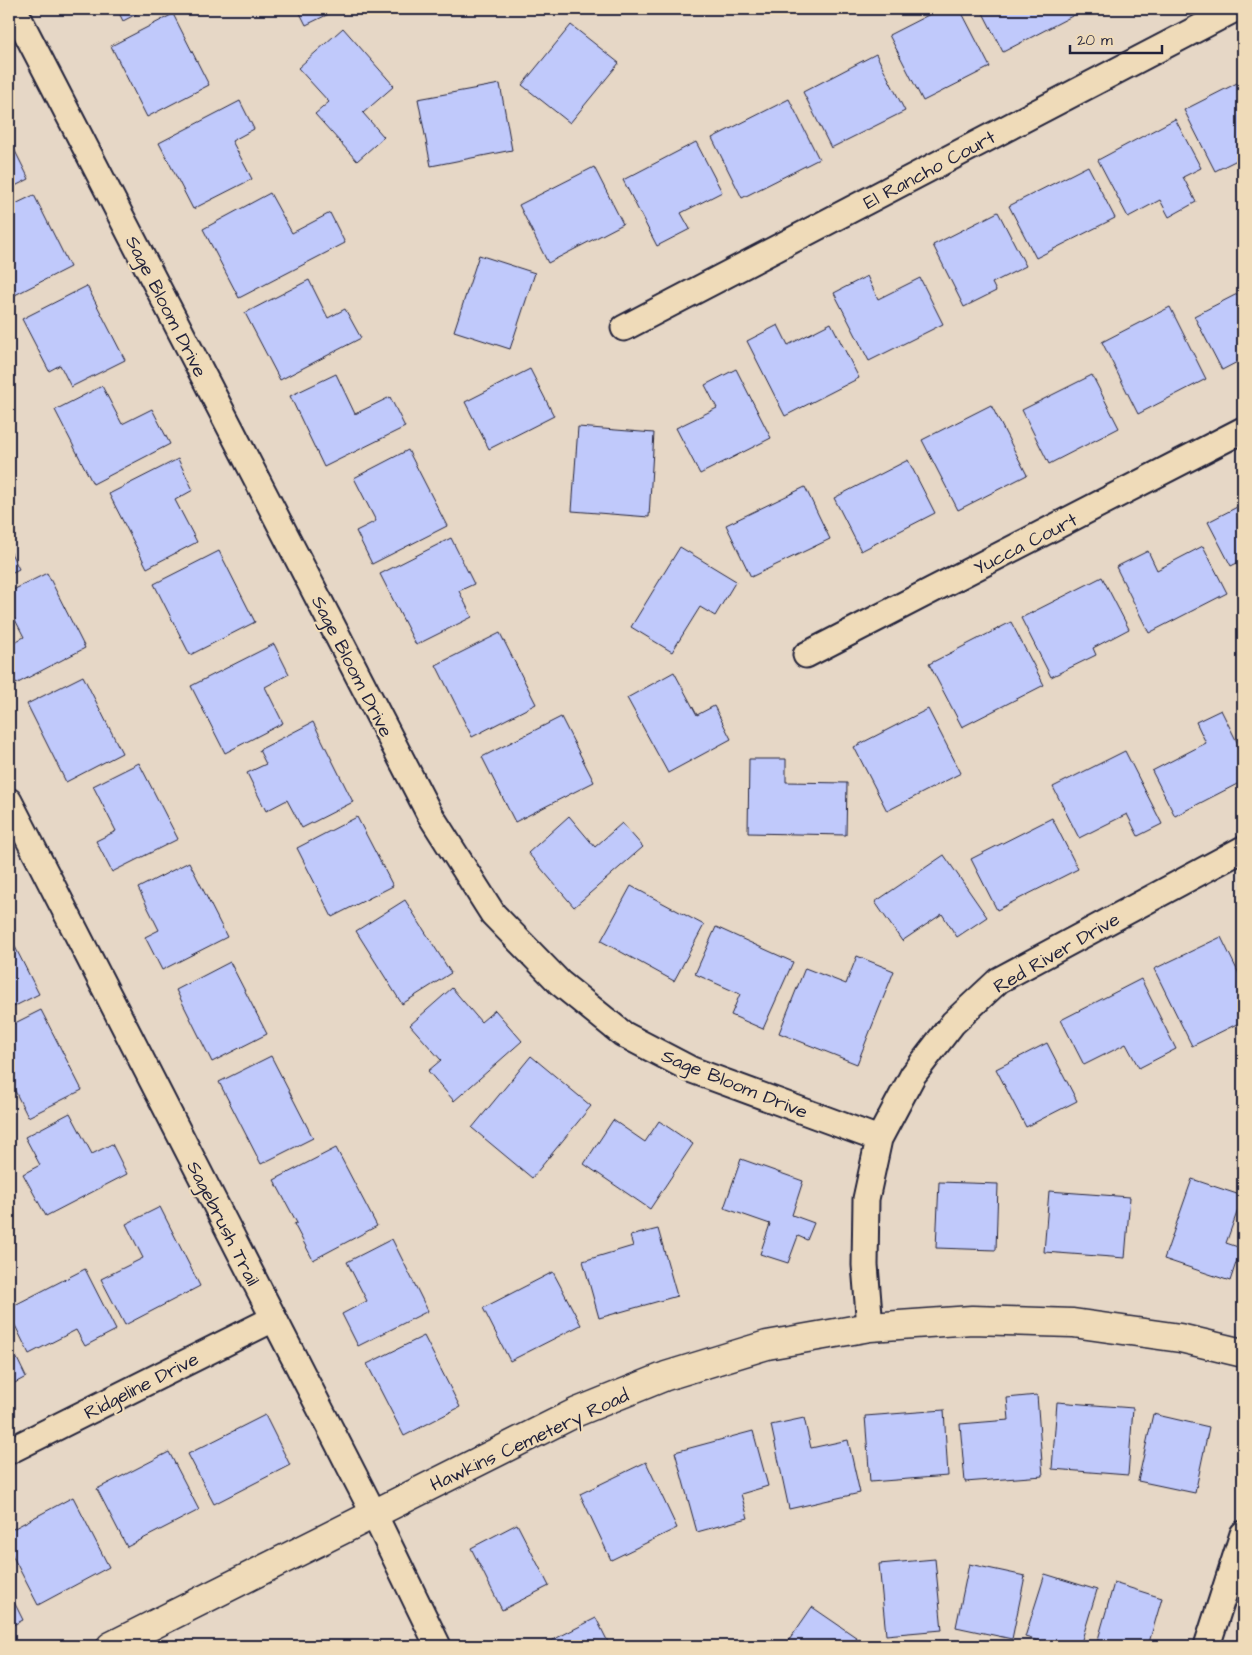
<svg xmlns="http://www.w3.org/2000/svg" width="1252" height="1655" font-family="'Architects Daughter',sans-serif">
<rect width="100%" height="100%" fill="#e6d7c6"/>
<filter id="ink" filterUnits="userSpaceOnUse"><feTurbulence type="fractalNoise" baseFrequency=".02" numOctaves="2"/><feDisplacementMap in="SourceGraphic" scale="10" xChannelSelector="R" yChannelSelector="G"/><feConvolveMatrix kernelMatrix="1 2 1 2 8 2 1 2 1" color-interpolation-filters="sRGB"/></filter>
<g filter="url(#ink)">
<path fill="#c0c9fb" stroke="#22223b" d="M117,9H146L123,21Z
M298,9H339L306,25Z
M940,9H960L990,67L923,101L889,35Z
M981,9H1073L1076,14L1003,52Z
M173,14L209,85L147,117L111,46Z
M571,25L619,63L570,123L522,85Z
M343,28L394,86L363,113L384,137L357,161L315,114L329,102L298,68Z
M876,54L905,111L831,148L803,92Z
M1243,80V157L1215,171L1184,110Z
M500,84L512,150L431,166L418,99Z
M789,99L819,159L742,198L712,138Z
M240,101L254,129L232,141L252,179L193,209L159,143Z
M1175,119L1201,168L1183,177L1196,202L1169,217L1160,200L1128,217L1098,160Z
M9,139L29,179L9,189Z
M696,142L722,192L681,213L690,229L657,246L623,180Z
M1088,166L1115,218L1036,258L1009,206Z
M594,167L623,224L548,263L519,205Z
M270,193L292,233L330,213L345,243L239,298L203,229Z
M34,195L70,267L11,297L9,292V207Z
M998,212L1026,266L992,283L996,291L964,307L933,245Z
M479,255L535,273L510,349L454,331Z
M867,276L878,299L920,278L943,324L869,361L834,293Z
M309,280L328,318L345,309L361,338L280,380L245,313Z
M87,286L125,360L71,387L60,365L49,371L22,319Z
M1243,291V359L1222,370L1194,316Z
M1170,307L1206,379L1138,414L1102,342Z
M831,323L859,378L785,416L747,341L778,325L788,345Z
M530,369L554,416L489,449L465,402Z
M736,369L771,438L700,474L676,428L717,408L705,385Z
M336,374L355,414L390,397L405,427L324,467L290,396Z
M1092,375L1119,428L1049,464L1022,410Z
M102,386L122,424L152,409L170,444L93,484L55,410Z
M991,405L1027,475L958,510L922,440Z
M578,427L654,433L649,517L572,511Z
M408,450L447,526L372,564L356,531L376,521L354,478Z
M178,459L193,490L175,500L197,542L147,568L109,494Z
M908,460L935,513L861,551L834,498Z
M805,487L830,539L751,577L726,525Z
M1243,504V560L1231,566L1208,522Z
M451,538L474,584L459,591L472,617L416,645L380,574Z
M1203,546L1227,593L1149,633L1116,567L1148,551L1157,570Z
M680,547L736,581L715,616L700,607L672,652L631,627Z
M9,549L19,569L9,574Z
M219,551L255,622L190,655L154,584Z
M47,573L85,648L16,684L9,669V645L24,637L9,608V592Z
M1102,577L1129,629L1093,648L1096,655L1051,677L1021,618Z
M1011,622L1044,685L962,727L929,664Z
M500,633L536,704L472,737L436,665Z
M274,644L289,674L265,687L283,723L225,753L191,686Z
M674,672L697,715L714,706L731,739L668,773L627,698Z
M83,676L122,753L66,782L27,704Z
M928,709L961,773L887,811L854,747Z
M1221,710L1243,754V781L1175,816L1152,771L1206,743L1196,722Z
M561,717L594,782L515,822L482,757Z
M313,722L353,802L302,828L287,800L266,811L247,773L266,764L259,750Z
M1125,751L1162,824L1138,836L1127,814L1079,838L1053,787Z
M749,759H786V782L847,783L846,835L748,833Z
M139,763L178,839L112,872L96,841L116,831L93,786Z
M569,816L595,847L622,823L643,847L574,907L528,853Z
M357,817L393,886L332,917L297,848Z
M1052,818L1078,869L997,910L971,859Z
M944,855L987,917L957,937L942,914L902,941L875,902Z
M189,862L227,937L162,970L145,937L159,930L138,888Z
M631,886L704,925L674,981L601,941Z
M405,900L451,973L402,1004L356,931Z
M716,927L793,962L763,1029L731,1015L740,994L695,974Z
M9,935L39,994L9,1009Z
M1221,937L1243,982V1021L1192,1046L1154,969Z
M857,956L894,971L857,1064L779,1033L805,968L846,984Z
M230,962L267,1034L212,1062L176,990Z
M1141,979L1176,1049L1139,1068L1126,1044L1084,1065L1061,1020Z
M452,988L481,1022L495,1010L522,1041L454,1101L428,1071L441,1060L410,1025Z
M41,1010L82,1090L28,1117L9,1079V1026Z
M1047,1043L1077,1101L1026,1127L996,1069Z
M271,1056L313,1138L261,1164L219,1082Z
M531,1056L591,1106L532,1178L472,1128Z
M70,1113L92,1154L112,1144L127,1174L46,1216L23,1174L40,1165L25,1137Z
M613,1120L645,1142L659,1121L693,1144L650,1209L584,1164Z
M336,1148L377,1226L313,1260L294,1224L297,1223L274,1180Z
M741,1159L803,1181L792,1215L814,1223L807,1240L798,1236L788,1263L760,1254L770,1224L724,1208Z
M1243,1160V1174L1236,1168Z
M1192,1179L1243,1196L1226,1243L1241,1248L1230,1281L1164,1259Z
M939,1182L998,1184L996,1250L936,1248Z
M1049,1191L1130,1197L1125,1258L1044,1252Z
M160,1207L200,1286L125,1325L101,1279L143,1258L126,1224Z
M658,1229L677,1296L599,1318L583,1261L633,1246L630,1236Z
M392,1239L428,1311L358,1346L342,1314L367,1301L347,1262Z
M85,1269L116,1330L85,1346L76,1330L29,1354L9,1313V1308Z
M553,1272L581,1325L510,1361L483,1308Z
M424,1336L460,1407L404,1436L367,1364Z
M9,1342L26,1377L9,1386Z
M1037,1395L1043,1476L965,1482L960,1424L1009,1420L1007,1398Z
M1057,1402L1133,1408L1128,1475L1052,1469Z
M944,1410L948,1476L870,1482L865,1416Z
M1153,1414L1209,1427L1195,1493L1138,1481Z
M265,1415L290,1465L214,1504L188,1454Z
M804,1418L811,1448L848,1440L860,1493L789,1509L771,1425Z
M753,1431L768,1486L741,1494L748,1518L697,1532L675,1452Z
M169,1452L199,1510L127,1547L97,1489Z
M646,1462L677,1528L611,1560L580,1494Z
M73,1497L109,1567L38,1605L9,1549V1531Z
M517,1524L549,1586L502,1610L471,1548Z
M935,1559L942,1630L886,1635L879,1564Z
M969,1564L1025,1576L1012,1639L956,1627Z
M1045,1574L1097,1590L1080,1646H1056L1025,1637Z
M1114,1583L1162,1598L1148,1646H1107L1097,1643Z
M9,1592L23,1620L9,1627Z
M812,1607L866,1644L865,1646H785Z
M596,1618L610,1646H541Z"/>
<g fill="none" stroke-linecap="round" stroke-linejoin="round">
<g stroke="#22223b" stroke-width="29">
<path id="street" d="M14,9L429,813L493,914L560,983L623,1034L692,1070L879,1139
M624,328L1235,9
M806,655L1243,430
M9,801L374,1514L438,1646
M870,1327L865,1265L866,1199L879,1139L913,1075L953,1023L999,980L1243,849
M9,1451L273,1319
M1207,1646L1243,1534"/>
</g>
<g stroke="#22223b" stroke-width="31">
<path id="secondary" d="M111,1646L577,1412L666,1376L767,1345L870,1327L972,1320L1073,1323L1180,1338L1243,1353"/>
</g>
<use href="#street" stroke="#efdbb9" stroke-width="25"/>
<use href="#secondary" stroke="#efdbb9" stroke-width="28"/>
</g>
</g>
<g text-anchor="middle" stroke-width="4.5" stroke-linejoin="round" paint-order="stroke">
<g font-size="19" fill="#22223b" stroke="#efdbb9">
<text transform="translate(929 169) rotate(-28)" y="7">El Rancho Court</text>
<text transform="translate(167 306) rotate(63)" y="7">Sage Bloom Drive</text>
<text transform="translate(1025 543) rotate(-27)" y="7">Yucca Court</text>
<text transform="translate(353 666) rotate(63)" y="7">Sage Bloom Drive</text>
<text transform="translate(1056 952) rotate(-30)" y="7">Red River Drive</text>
<text transform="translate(735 1083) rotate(22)" y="7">Sage Bloom Drive</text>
<text transform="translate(224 1223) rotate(63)" y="7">Sagebrush Trail</text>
<text transform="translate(141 1385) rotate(-27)" y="7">Ridgeline Drive</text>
<text transform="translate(529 1439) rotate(-25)" y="7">Hawkins Cemetery Road</text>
</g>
</g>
<rect width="1252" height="1655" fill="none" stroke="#efdbb9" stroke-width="30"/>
<rect x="15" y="15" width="1222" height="1625" fill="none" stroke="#22223b" stroke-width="2" filter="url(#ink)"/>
<path d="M1070 45v8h92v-8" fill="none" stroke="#22223b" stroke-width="2.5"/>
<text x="1077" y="45" font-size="15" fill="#22223b" stroke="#efdbb9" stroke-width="4" paint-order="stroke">20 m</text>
</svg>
